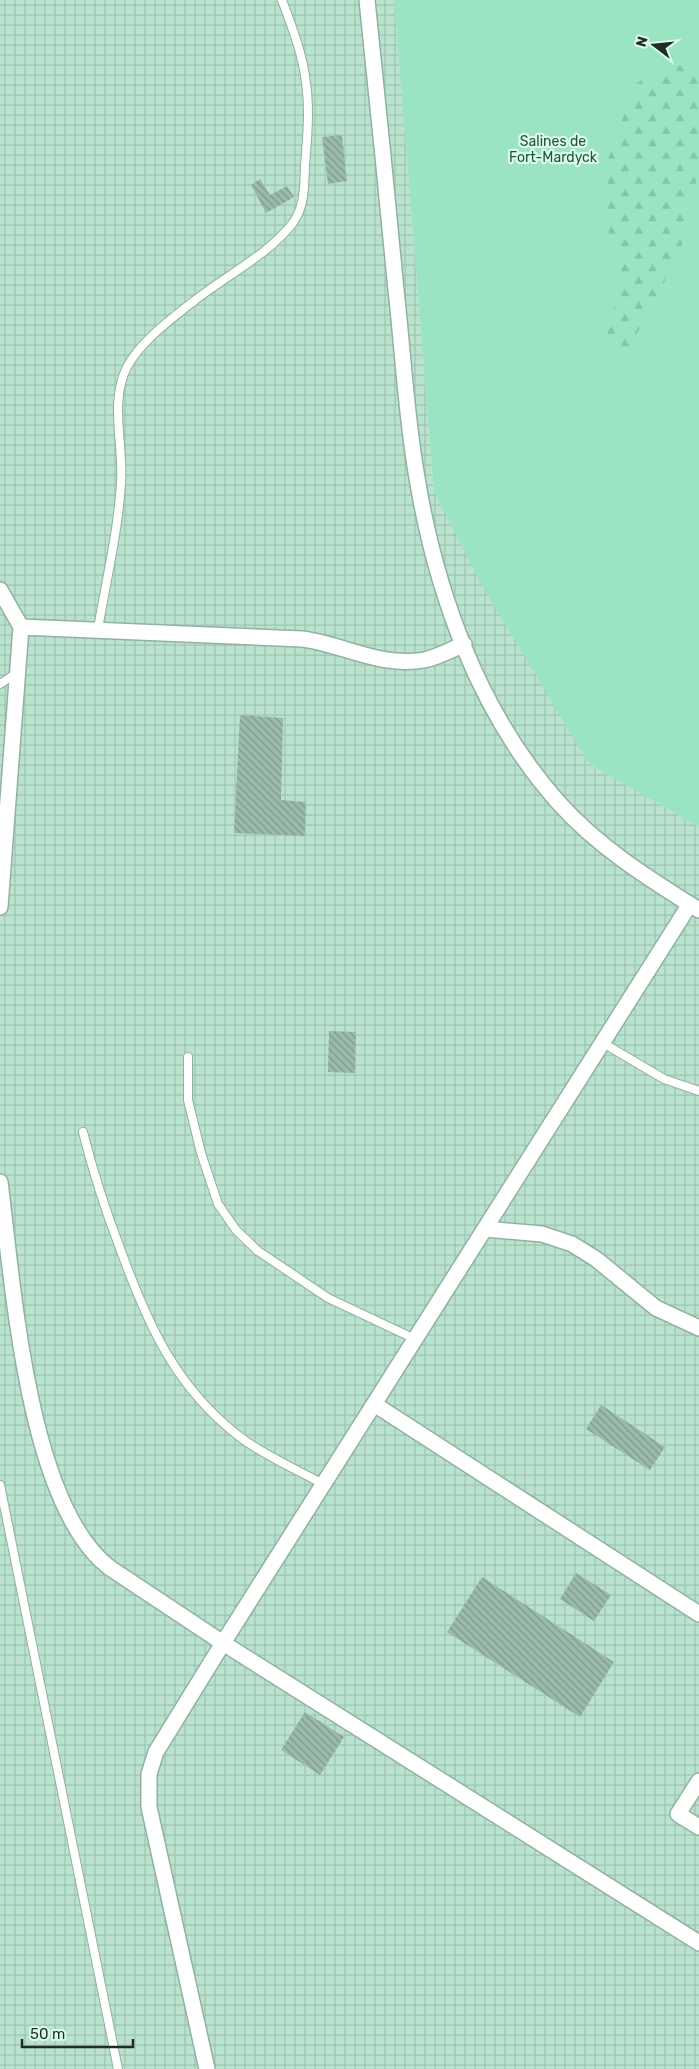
<svg xmlns="http://www.w3.org/2000/svg" width="699" height="2069" font-family="Rubik,sans-serif">
<defs>
<pattern id="industrial-grid" width="8" height="8" patternUnits="userSpaceOnUse" patternTransform="scale(1.25)"><rect width="8" height="8" fill="#b9e3cf"/><path d="M0 4h8M4 0v8" fill="none" stroke="#9fc3b2"/></pattern>
<pattern id="forest-firs" width="22" height="20" patternUnits="userSpaceOnUse" patternTransform="scale(1.25)"><rect width="22" height="20" fill="#9be4c2"/><path d="M5 1l3.5 6h-7zM16 11l3.5 6h-7z" fill="#85c4a7"/></pattern>
<pattern id="building-back-hatch" width="6" height="6" patternUnits="userSpaceOnUse" patternTransform="scale(1.25)"><rect width="6" height="6" fill="#9abbab"/><path d="M-1 5l2 2M0 0l6 6M5-1l2 2" fill="none" stroke="#7d988b"/></pattern>
</defs>
<rect width="100%" height="100%" fill="#ced"/>
<path fill="url(#industrial-grid)" d="M0,0H394L434,492L589,764L699,827V2069H0Z"/>
<path fill="#9be4c2" d="M394,0H699V827L589,764L481,584L434,492Z"/>
<path fill="url(#forest-firs)" d="M671,63L699,71V171L680,252L630,347L603,348L621,282L620,249L609,239L607,162L635,84Z"/>
<path fill="url(#building-back-hatch)" d="M342,135L347,181L328,184L322,137Z
M260,179L270,195L287,186L294,197L266,213L251,185Z
M240,715L283,718L281,800L306,802L305,836L234,833Z
M329,1031L356,1032L355,1073L328,1072Z
M601,1405L665,1447L650,1470L586,1429Z
M576,1573L611,1595L594,1621L560,1599Z
M482,1577L614,1662L580,1717L447,1632Z
M305,1712L344,1737L320,1775L281,1750Z"/>
<g fill="none" stroke-linecap="round" stroke-linejoin="round">
<g stroke="#91b2a2" stroke-width="10">
<path id="service" d="M98,629C106,581 118,532 121,483C124,446 109,402 127,367C141,341 171,319 194,301C224,277 269,254 292,224C305,207 304,187 305,166C307,139 310,111 306,83C303,55 292,27 282,0
M0,684L17,673
M603,1043L664,1079L699,1091
M188,1057V1100L201,1153L218,1204L236,1230L258,1251L328,1298L415,1339
M83,1132C93,1172 106,1212 121,1251C148,1325 176,1388 240,1437C265,1456 296,1469 323,1484
M0,1485L118,2069"/>
</g>
<g stroke="#91b2a2" stroke-width="18">
<path id="minor" d="M367,0C377,97 387,193 396,290C403,352 406,416 417,478C436,593 479,713 558,802C598,847 648,878 699,910
M0,590L21,627
M0,907L21,627L302,639C343,644 381,668 424,660C438,657 451,650 464,644
M0,1182C13,1282 27,1505 110,1568L223,1643L699,1943
M485,1229L542,1234L572,1244L596,1259L656,1308L699,1328
M374,1404L699,1614
M699,1781L678,1814L699,1827
M207,2069L149,1807V1774L156,1752L223,1643L690,904"/>
</g>
<use href="#service" stroke="#fff" stroke-width="8"/>
<use href="#minor" stroke="#fff" stroke-width="15"/>
</g>
<g text-anchor="middle" stroke-width="4.5" stroke-linejoin="round" paint-order="stroke">
<g font-size="14" fill="#24523f" stroke="#d9fcea">
<text x="553" y="146">Salines de<tspan x="553" dy="16">Fort-Mardyck</tspan></text>
</g>
</g>
<g transform="translate(654 45) rotate(286)" stroke="#d9fcea" stroke-width="4" paint-order="stroke">
<path d="M0-4L9 19L0 12L-9 19Z" fill="#1f2c26"/>
<text y="-8" font-size="14" font-weight="bold" text-anchor="middle" fill="#1f2c26">N</text>
</g>
<path d="M22 2039v8h111v-8" fill="none" stroke="#1f2c26" stroke-width="2.5"/>
<text x="30" y="2039" font-size="15" fill="#1f2c26" stroke="#d9fcea" stroke-width="4" paint-order="stroke">50 m</text>
</svg>
